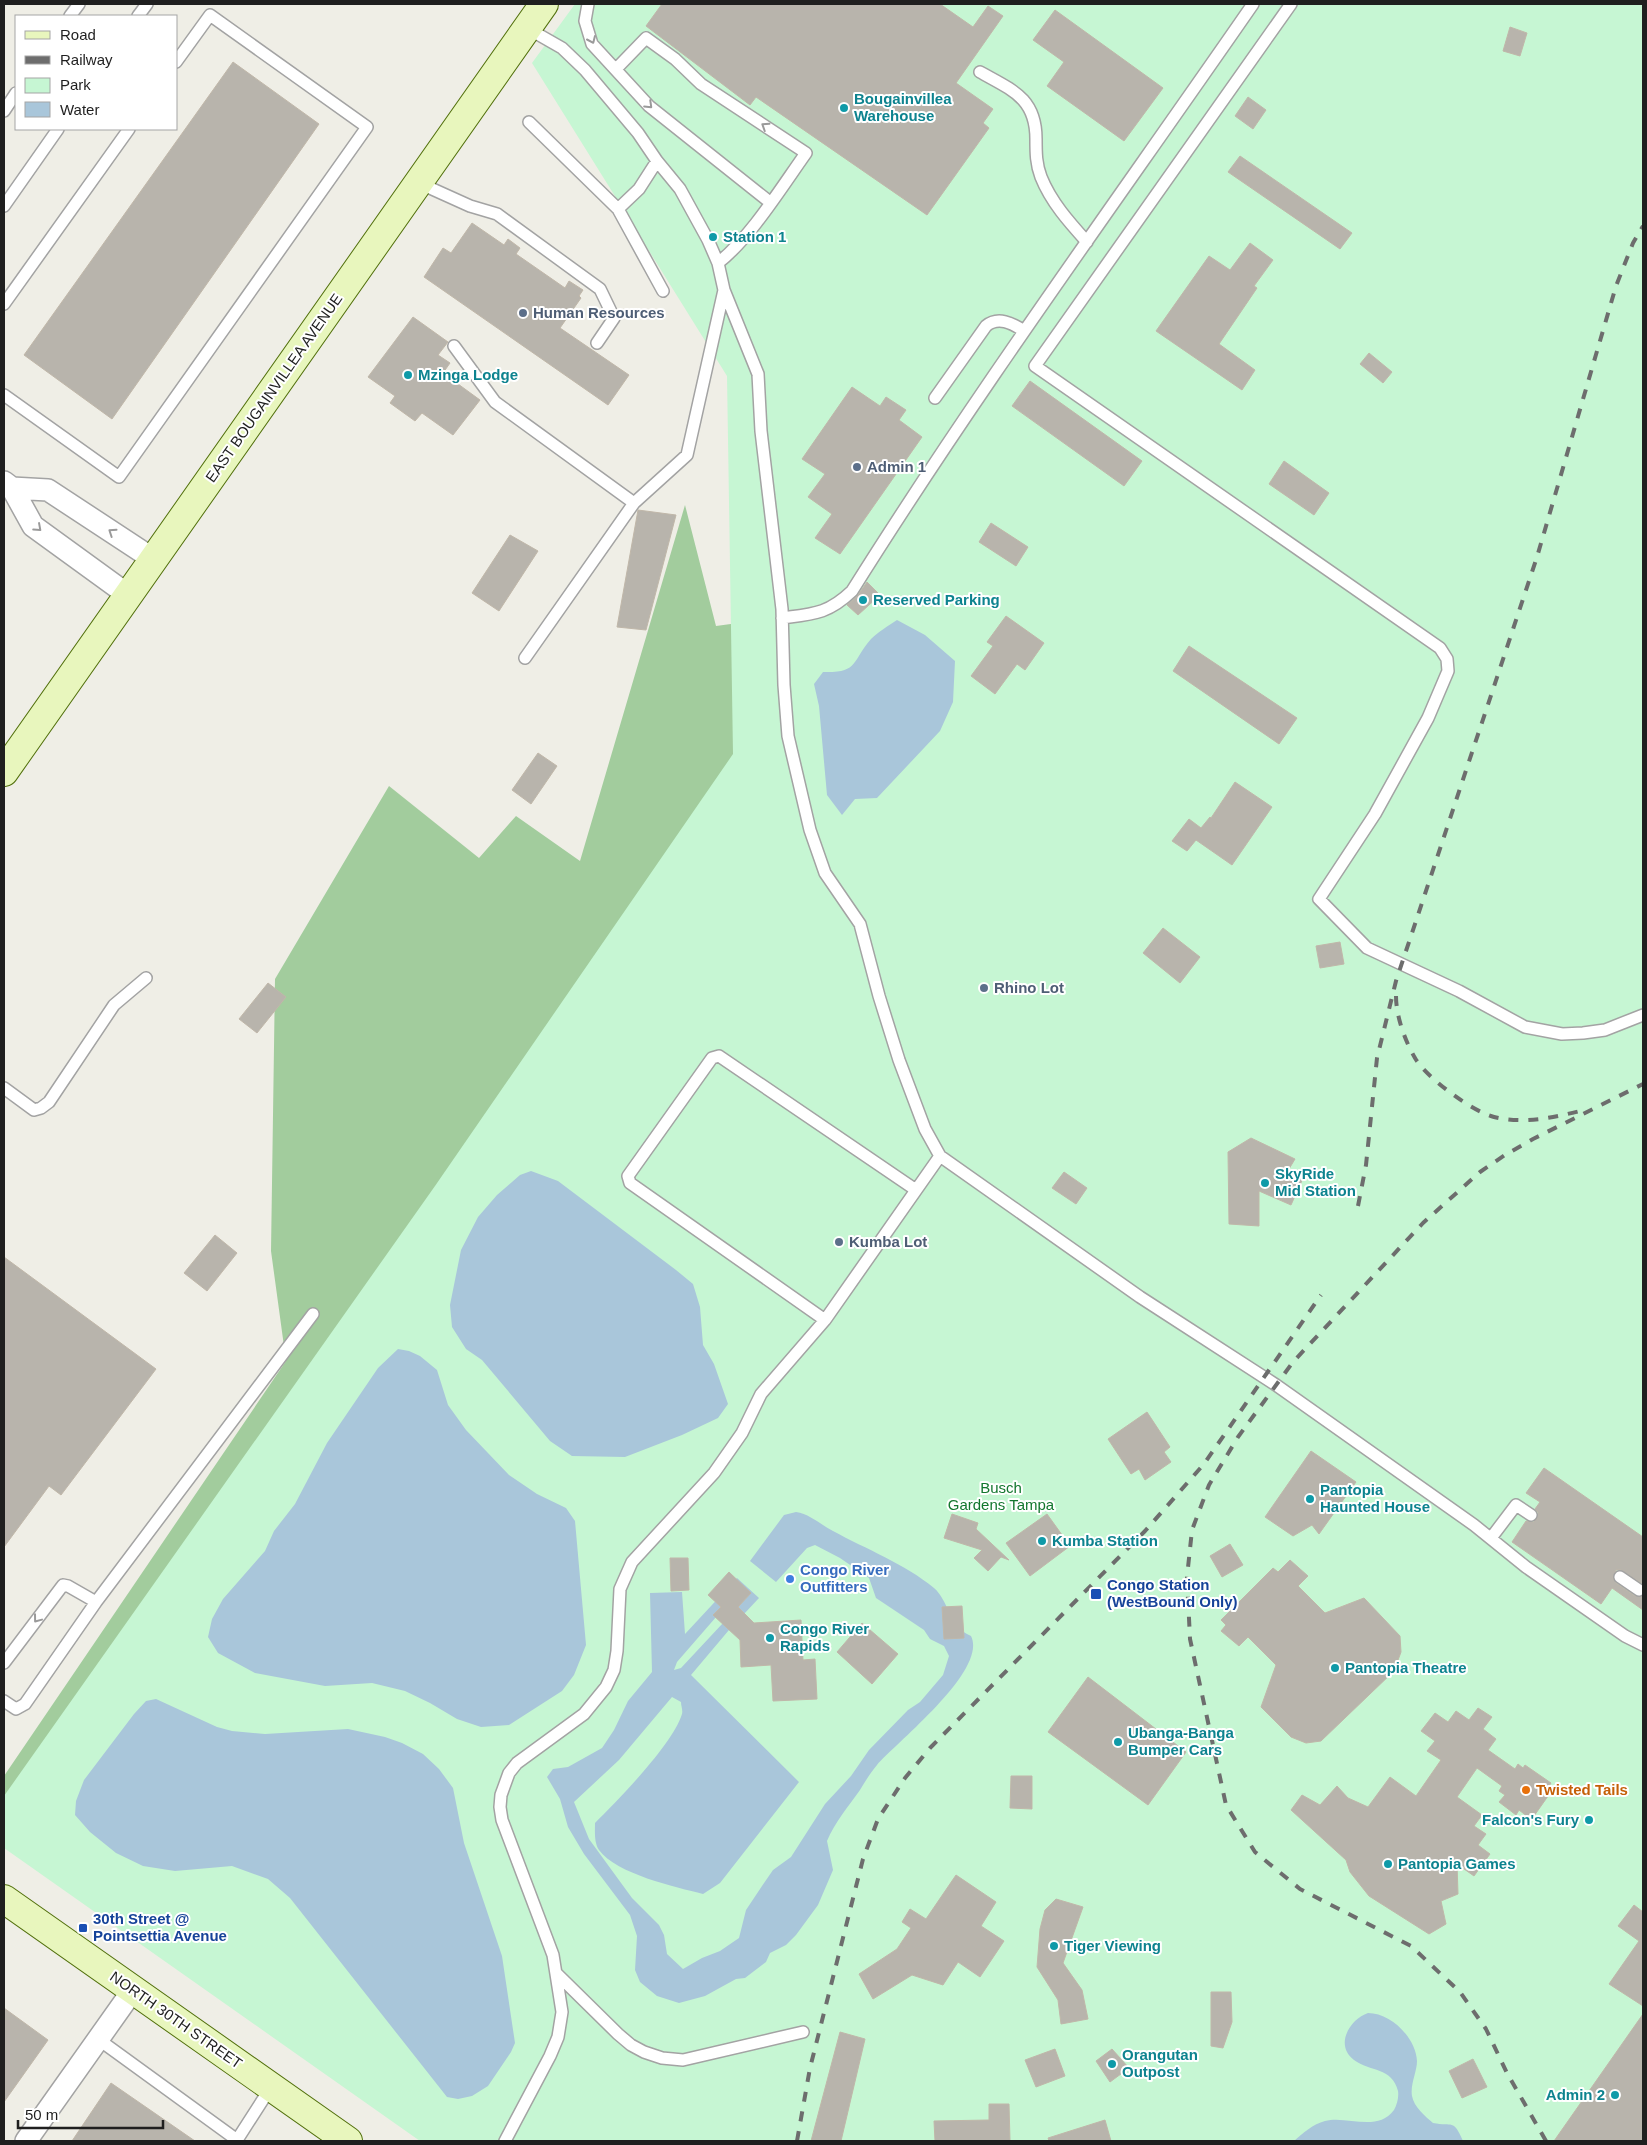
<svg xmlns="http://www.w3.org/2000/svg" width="1647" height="2145" font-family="Arial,sans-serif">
<rect width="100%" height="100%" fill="#efeee6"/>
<path fill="#a2cc9d" d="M685,505L716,626L767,619L782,740L4,1828V1776L286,1361L271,1251L275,979L389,786L479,858L516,816L580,861Z"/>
<path fill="#c6f6d3" d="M575,4H1643V2141H420L4,1848V1796L435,1186L733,754L727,376L532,63Z"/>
<path fill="#a9c6da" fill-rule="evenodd" d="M897,620L925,635L955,661L953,702L940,731L877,798L855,799L842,815L827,795L819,706L814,684L823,672C859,673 851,662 871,639C878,632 888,626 897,620Z
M531,1171L558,1181L676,1270L693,1284L700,1307L703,1345L714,1364L728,1404L718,1418L682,1435L625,1457L572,1456L550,1441L482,1360L466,1349L452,1327L450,1305L461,1250L478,1217L497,1195L520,1175Z
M398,1349L409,1351L420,1356L437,1370L448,1405L466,1430L509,1475L537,1494L566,1508L575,1521L586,1645L574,1675L562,1691L509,1725L481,1727L457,1719L430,1703L405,1691L372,1683L325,1686L255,1673L218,1653L208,1637L212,1619L223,1599L265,1551L274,1531L295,1504L327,1443L378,1368Z
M796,1512C810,1514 821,1525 833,1531C866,1549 905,1564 934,1588C949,1601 949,1627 971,1636C988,1670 898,1741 877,1765C870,1773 865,1782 860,1790C848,1807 835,1822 827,1841L833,1870L818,1905L796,1935L786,1945L770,1953L766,1962L745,1978L736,1979L705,1996L679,2003L657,1996L640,1982L635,1970L637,1936L630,1915L584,1854L568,1827L560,1799L547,1777L553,1769L568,1767L602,1748L614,1730L628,1701L652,1672L650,1593L682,1592L685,1634L737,1578L759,1598L729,1630L691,1675L799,1782L720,1883L703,1894C676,1887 616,1874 599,1850C594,1842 595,1832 595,1823C618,1800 673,1744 682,1714C683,1710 681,1706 681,1702L672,1697L619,1760L574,1802L589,1839L632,1898L659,1925L664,1935L667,1954L683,1969L702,1958L720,1951L739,1938L746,1910L762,1886L773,1870L791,1857L825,1804L851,1776L869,1750L908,1710L920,1702L943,1675L949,1656L944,1646L930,1639L924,1630L876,1598L869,1578L840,1558L815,1545L807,1548L776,1582L750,1561L784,1515ZM743,1586L751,1593L681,1668L674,1670L677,1662Z
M156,1699L217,1727L232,1731L265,1734L348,1729L385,1737L402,1743L423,1754L439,1769L453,1788L464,1843L502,1956L515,2043L511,2052L488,2086L472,2096L458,2099L447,2097L290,1898L268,1879L232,1866L175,1871L143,1866L116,1853L90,1832L75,1815L76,1801L84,1780L134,1714L146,1701Z
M1368,2013C1391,2013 1416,2038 1417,2061C1417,2072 1410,2084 1412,2096C1414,2107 1425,2116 1433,2123C1453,2127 1453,2118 1463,2141H1294C1303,2133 1313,2124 1325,2121C1347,2115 1377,2133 1394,2110C1397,2105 1399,2097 1398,2091C1392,2067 1370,2072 1354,2060C1334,2045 1350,2019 1368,2013Z"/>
<path fill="#b8b4ac" stroke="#c0b7a9" d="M662,4H940L973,27L988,6L1003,16L956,83L993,109L983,123L989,128L927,215L756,97L750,105L646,26Z
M1055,10L1163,88L1124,141L1047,86L1064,62L1033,40Z
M1510,27L1527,33L1520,56L1503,51Z
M233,62L319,124L112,419L24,355Z
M1248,97L1266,110L1253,129L1235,116Z
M1240,156L1352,233L1340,249L1228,172Z
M472,223L504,245L508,239L520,248L516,254L565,288L569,281L583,290L579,296L581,298L560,328L629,375L608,405L424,277L443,248L451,253Z
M1250,243L1273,260L1254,286L1257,288L1219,344L1255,370L1242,390L1156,331L1209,256L1230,270Z
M413,317L448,342L438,355L450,363L443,373L480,400L453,435L422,413L415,421L390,403L395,396L368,377Z
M1369,353L1392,372L1383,383L1360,364Z
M1030,381L1142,461L1124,486L1012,406Z
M852,387L880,406L886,397L906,410L899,420L922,437L840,554L815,538L832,514L808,497L825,474L802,459Z
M1284,461L1329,493L1314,515L1269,484Z
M638,510L676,515L646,630L617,627Z
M991,523L1028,547L1016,566L979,542Z
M510,535L538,551L499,611L472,593Z
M867,582L880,595L858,615L847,605L858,595Z
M1006,616L1044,643L1025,670L1017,664L995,694L971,676L993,646L987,642Z
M1189,646L1297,718L1279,744L1173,671Z
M538,753L557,766L531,804L512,790Z
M1235,782L1272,807L1232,865L1196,840L1187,851L1172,841L1189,819L1201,828L1210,817L1211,818Z
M1163,928L1200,957L1180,983L1143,953Z
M1340,942L1344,964L1320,968L1316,946Z
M268,983L286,997L257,1033L239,1019Z
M1251,1138L1295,1159L1289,1169L1304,1176L1291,1205L1259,1191V1226L1229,1224L1228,1152Z
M1064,1172L1087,1188L1076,1204L1052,1188Z
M215,1235L237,1253L207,1291L184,1273Z
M4,1257L156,1369L61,1495L49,1486L4,1547Z
M1147,1412L1170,1447L1164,1452L1171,1462L1145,1480L1139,1469L1131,1474L1108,1439Z
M1311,1451L1356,1482L1319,1534L1312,1525L1293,1536L1265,1517Z
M1544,1468L1643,1537V1584L1621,1570H1616L1613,1577L1616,1583L1635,1596H1643V1610L1612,1588L1601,1604L1512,1542L1526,1521L1534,1522L1537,1519L1538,1512L1535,1509L1540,1502L1526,1493Z
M952,1514L978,1523L976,1529L1009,1560L1001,1557L988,1571L974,1558L982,1550L944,1538Z
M1047,1514L1070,1546L1030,1576L1006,1543Z
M1230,1544L1243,1565L1222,1577L1210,1556Z
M670,1558H688L689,1590L671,1591Z
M1290,1560L1308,1576L1298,1586L1325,1613L1364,1598L1400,1636L1401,1652L1394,1671L1321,1741L1306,1743L1291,1737L1261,1707L1276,1665L1248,1637L1239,1646L1221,1631L1226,1625L1221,1620L1273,1568L1278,1572Z
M729,1572L751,1593L738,1607L754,1623L801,1620L803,1660L815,1659L817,1699L773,1701L771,1665L741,1667L740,1640L713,1615L721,1607L708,1595Z
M962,1606L964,1638L944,1639L942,1607Z
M862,1623L898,1654L872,1684L837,1652Z
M1088,1677L1186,1752L1148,1805L1048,1732Z
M1478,1708L1492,1717L1483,1729L1496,1739L1488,1750L1515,1769L1518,1764L1523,1768L1525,1765L1551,1783L1549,1786L1553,1789L1534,1816L1530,1813L1528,1817L1519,1810L1516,1815L1499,1802L1505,1795L1499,1791L1502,1786L1477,1768L1457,1797L1482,1815L1474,1826L1486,1834L1478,1845L1490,1854L1474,1876L1457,1864L1458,1894L1441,1901L1446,1924L1429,1934L1369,1896L1350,1872L1346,1860L1291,1810L1302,1795L1320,1805L1337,1786L1348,1798L1368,1807L1390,1777L1416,1796L1441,1760L1427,1751L1435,1741L1421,1731L1435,1713L1448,1722L1456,1711L1469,1720Z
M1011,1776H1032V1809L1010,1808Z
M956,1875L996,1902L981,1926L1004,1941L980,1977L958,1962L943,1985L912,1975L873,1999L859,1974L897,1949L911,1928L902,1922L910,1909L926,1919Z
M1056,1899L1083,1907L1063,1963L1082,1990L1088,2019L1061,2024L1058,2000L1037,1967L1040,1929L1045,1910Z
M1634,1905L1643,1912V2006L1609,1984L1639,1941L1618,1926Z
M1211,1992H1231L1232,2022L1223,2048L1211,2046Z
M4,2008L48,2040L4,2102Z
M1643,2014V2141H1554Z
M840,2032L865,2039L841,2141H811Z
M1055,2049L1065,2076L1036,2087L1025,2060Z
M1112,2049L1129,2068L1110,2082L1096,2061Z
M1473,2059L1487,2087L1462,2098L1449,2071Z
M111,2083L195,2141H72Z
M989,2104H1009L1010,2141H935L934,2121L989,2120Z
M1105,2120L1111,2141H1049L1048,2138Z"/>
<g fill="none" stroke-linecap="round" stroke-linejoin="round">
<g stroke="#a3a3a3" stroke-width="14">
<path id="lane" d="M588,4L585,21L592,44L649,106L771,203
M1291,4L1035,366L1440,648L1447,659L1448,671L1428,718L1375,814L1319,899L1367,948L1459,991L1525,1027L1562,1034L1583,1033L1605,1030L1643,1015
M70,16L79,4
M138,16L147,4
M527,28L562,48L585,70L638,133L657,161L680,189L708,240L718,263L724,290L758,374L761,431L782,609L784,685L788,736L810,830L825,873L860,924L879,996L899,1060L925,1129L940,1156L1140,1297L1276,1385L1474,1525L1526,1567L1625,1636L1643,1645
M616,69L646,38L675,59L701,84L806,153C781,188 751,237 718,263
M980,72C1012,90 1036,98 1036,139C1036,153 1036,164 1041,177C1051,202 1069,222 1087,242
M4,111L16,93
M529,122L618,209L639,189L657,161
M419,183L470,206L497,214L600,289L614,318L597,343
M4,206L58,129
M618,209L663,291
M4,304L129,129
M454,346L495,402L634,503L687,455L724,290
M4,395L119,477L367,127L210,15L176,62
M935,398L986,326C998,316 1012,323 1024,331
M782,618C813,614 828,614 852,591C978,390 1118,199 1253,4
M525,658L634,503
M4,1088L34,1110L41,1108L49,1102L114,1005L146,978
M825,1320L630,1183L628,1176L712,1058L719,1056L916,1190
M1491,1538L1516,1505L1531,1515
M1620,1577L1639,1590
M4,1663L63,1585L68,1586L96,1602
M4,1701L16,1709L25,1704L96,1602L313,1314
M557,1974L618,2034L631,2045L644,2052L662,2058L683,2060L803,2032
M98,2039L237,2140L271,2087
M505,2141L550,2056L558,2037L562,2012L553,1955L502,1820L500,1807L501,1795L509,1773L517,1763L584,1714L606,1687L614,1670L617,1651L620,1589L632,1562L714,1473L742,1433L761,1394L825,1320L940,1156"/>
</g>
<g stroke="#a3a3a3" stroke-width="24">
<path id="street" d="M4,482L12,488L33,526L128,595
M12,488L48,490L153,559
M26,2141L133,1990"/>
</g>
<g stroke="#52700c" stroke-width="30">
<path id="secondary" d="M4,772L544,4
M4,1899L348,2141"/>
</g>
<use href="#lane" stroke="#fff" stroke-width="11"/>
<use href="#street" stroke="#fff" stroke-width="21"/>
<use href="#secondary" stroke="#e8f6bd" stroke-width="28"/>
<path stroke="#6d6d6d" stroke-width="4" stroke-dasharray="10 10" stroke-linecap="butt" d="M1396,996C1396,1016 1405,1041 1415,1058C1426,1077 1471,1111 1494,1117C1523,1124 1552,1118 1580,1111
M1358,1206L1366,1165L1377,1058L1396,981L1537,557L1616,286L1633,243L1643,226
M797,2141L810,2068L863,1859L878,1819L905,1778L930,1748L1145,1531L1204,1464L1321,1295
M1546,2141L1507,2073L1486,2029L1460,1992L1411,1946L1300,1889L1255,1852L1226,1805L1190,1639L1187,1577L1192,1530L1209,1485L1238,1437L1293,1362L1423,1223L1480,1172L1505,1155L1533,1139L1643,1084"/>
</g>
<defs><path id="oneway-chevron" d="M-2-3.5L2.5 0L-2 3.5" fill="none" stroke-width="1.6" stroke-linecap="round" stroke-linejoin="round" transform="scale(1.25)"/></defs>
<g stroke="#9a9a9a">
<use href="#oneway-chevron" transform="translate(592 40) rotate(66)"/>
<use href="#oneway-chevron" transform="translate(649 105) rotate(44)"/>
<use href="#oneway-chevron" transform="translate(765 126) rotate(-147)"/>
<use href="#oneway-chevron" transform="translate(38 528) rotate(42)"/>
<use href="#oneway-chevron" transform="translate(112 532) rotate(-146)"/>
<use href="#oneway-chevron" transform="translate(37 1619) rotate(127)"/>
</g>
<g fill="#0f9aa8" stroke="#fff" stroke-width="2">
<circle cx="844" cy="108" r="5"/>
<circle cx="713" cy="237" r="5"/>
<circle cx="408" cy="375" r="5"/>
<circle cx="863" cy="600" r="5"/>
<circle cx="1265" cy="1183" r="5"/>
<circle cx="1310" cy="1499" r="5"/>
<circle cx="1042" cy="1541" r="5"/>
<circle cx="770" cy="1638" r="5"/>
<circle cx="1335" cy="1668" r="5"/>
<circle cx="1118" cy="1742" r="5"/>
<circle cx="1589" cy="1820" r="5"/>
<circle cx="1388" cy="1864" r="5"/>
<circle cx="1054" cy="1946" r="5"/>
<circle cx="1112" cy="2064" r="5"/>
<circle cx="1615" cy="2095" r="5"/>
</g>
<g fill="#5c6f8a" stroke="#fff" stroke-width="2">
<circle cx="523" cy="313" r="5"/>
<circle cx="857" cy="467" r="5"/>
<circle cx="984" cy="988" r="5"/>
<circle cx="839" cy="1242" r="5"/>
</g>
<circle fill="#3f7fe0" stroke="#fff" stroke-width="2" cx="790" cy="1579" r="5"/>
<g fill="#1a4fb4" stroke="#fff" stroke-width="2">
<rect x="1090" y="1588" width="12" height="12" rx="2.5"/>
<rect x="78" y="1923" width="10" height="10" rx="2.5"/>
</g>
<circle fill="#e8710a" stroke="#fff" stroke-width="2" cx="1526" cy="1790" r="5"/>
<g text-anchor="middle" stroke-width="4" stroke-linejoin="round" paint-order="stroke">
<g font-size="15" font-weight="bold" fill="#0d838f" stroke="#fff" text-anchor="start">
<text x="854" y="104">Bougainvillea<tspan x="854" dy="17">Warehouse</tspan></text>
<text x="723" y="242">Station 1</text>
<text x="418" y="380">Mzinga Lodge</text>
<text x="873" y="605">Reserved Parking</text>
<text x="1275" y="1179">SkyRide<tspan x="1275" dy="17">Mid Station</tspan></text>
<text x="1320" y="1495">Pantopia<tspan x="1320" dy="17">Haunted House</tspan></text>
<text x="1052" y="1546">Kumba Station</text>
<text x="780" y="1634">Congo River<tspan x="780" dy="17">Rapids</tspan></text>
<text x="1345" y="1673">Pantopia Theatre</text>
<text x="1128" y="1738">Ubanga-Banga<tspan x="1128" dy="17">Bumper Cars</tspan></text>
<text x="1579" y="1825" text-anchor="end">Falcon's Fury</text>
<text x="1398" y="1869">Pantopia Games</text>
<text x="1064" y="1951">Tiger Viewing</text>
<text x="1122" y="2060">Orangutan<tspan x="1122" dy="17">Outpost</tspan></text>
<text x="1605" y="2100" text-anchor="end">Admin 2</text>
</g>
<g font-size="15" font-weight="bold" fill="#4e5e75" stroke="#fff" text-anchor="start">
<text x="533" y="318">Human Resources</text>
<text x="867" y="472">Admin 1</text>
<text x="994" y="993">Rhino Lot</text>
<text x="849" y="1247">Kumba Lot</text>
</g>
<g font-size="15" fill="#1f1f1f" stroke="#fff">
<text transform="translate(274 388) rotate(-55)" y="5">EAST BOUGAINVILLEA AVENUE</text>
<text transform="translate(176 2020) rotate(35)" y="5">NORTH 30TH STREET</text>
</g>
<g font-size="15" fill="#13772e" stroke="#fff">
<text x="1001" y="1493">Busch<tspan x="1001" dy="17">Gardens Tampa</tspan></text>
</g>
<g font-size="15" font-weight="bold" fill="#366cbe" stroke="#fff" text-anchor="start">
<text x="800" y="1575">Congo River<tspan x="800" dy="17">Outfitters</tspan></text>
</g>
<g font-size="15" font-weight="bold" fill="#164399" stroke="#fff" text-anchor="start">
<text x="1107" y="1590">Congo Station<tspan x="1107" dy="17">(WestBound Only)</tspan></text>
<text x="93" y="1924">30th Street @<tspan x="93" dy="17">Pointsettia Avenue</tspan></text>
</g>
<g font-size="15" font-weight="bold" fill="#c56008" stroke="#fff" text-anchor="start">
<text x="1536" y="1795">Twisted Tails</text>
</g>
</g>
<rect width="1647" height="2145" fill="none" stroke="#1f1f1f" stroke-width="10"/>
<rect x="15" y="15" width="162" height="115" fill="#ffffff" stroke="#a5a5a5"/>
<rect x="25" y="31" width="25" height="8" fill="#e8f6bd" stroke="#a5a5a5"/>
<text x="60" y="40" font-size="15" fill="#1f1f1f">Road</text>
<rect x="25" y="56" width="25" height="8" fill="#6d6d6d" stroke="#a5a5a5"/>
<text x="60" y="65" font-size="15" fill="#1f1f1f">Railway</text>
<rect x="25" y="78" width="25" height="15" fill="#c6f6d3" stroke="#a5a5a5"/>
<text x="60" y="90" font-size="15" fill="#1f1f1f">Park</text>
<rect x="25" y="102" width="25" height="15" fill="#a9c6da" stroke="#a5a5a5"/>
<text x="60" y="115" font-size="15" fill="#1f1f1f">Water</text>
<path d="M18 2120v8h145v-8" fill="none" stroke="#1f1f1f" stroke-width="2.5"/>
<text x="25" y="2120" font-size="15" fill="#1f1f1f" stroke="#ffffff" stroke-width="4" paint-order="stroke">50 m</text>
</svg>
